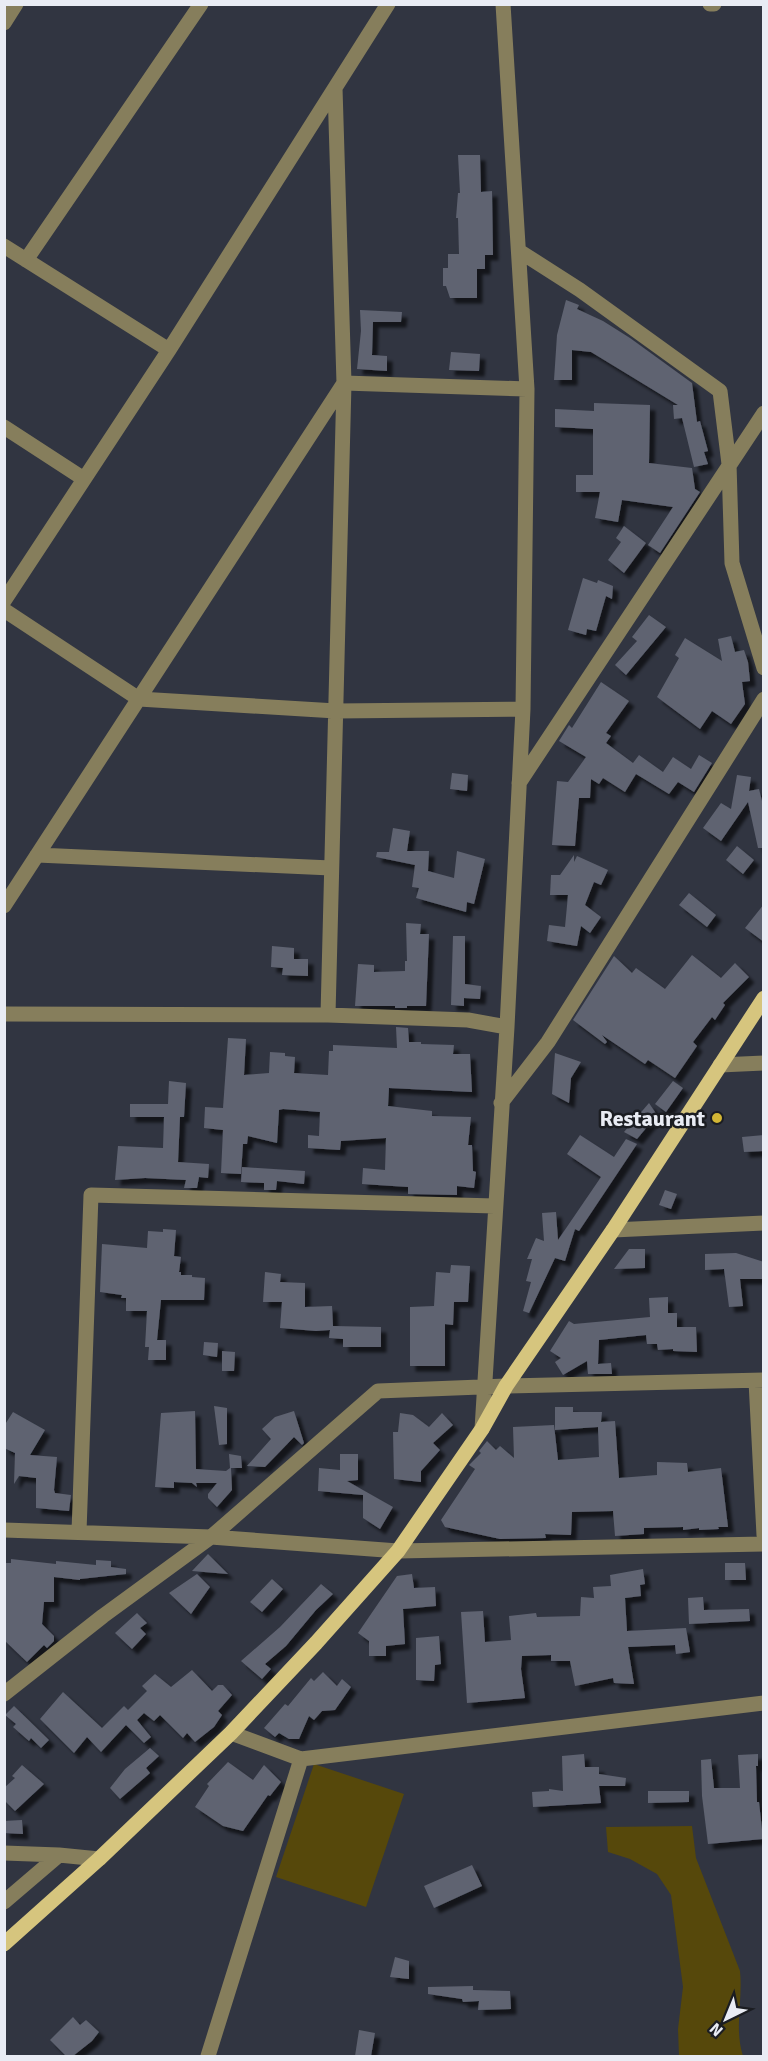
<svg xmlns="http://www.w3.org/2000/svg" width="768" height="2061" font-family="Signika,sans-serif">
<defs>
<filter id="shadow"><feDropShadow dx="5.5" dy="5.5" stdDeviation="1.5" flood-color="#0009"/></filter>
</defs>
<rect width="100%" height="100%" fill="#313541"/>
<path fill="#56480b" d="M314,1764L404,1794L366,1907L276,1877Z
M692,1826L696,1858L740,1971C743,2000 734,2028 743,2056H679L678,2029L683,1987L671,1895L657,1874L630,1859L608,1852L606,1827Z"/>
<path fill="#5f6371" filter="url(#shadow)" d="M458,155H480L481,192L492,191L493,255H485V269H477V298H450L446,286H443V268H448V254H459L458,218H456L458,193H460Z
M566,300L579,305L577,309L603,321L630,338L692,383L697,422L700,421L708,451L704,452L708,464L694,467L682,418L674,419L673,405H678L591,352L572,350V380H554L557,335Z
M360,310L402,312L401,322H373L372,355L387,356V371L357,369L361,331Z
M451,352L480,354L479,371L449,370Z
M594,403L650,405L649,463L692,468L695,489L700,492L660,553L648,545L673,507L622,500L618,522L595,518L600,492H576V475H593V429L555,427V409L594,411Z
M624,526L646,543L624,573L608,560L621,542L616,538Z
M583,578L597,583L598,580L613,586L612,599L606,596L596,631L587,629L586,635L568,630Z
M649,615L666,627L626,675L615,665L637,641L632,637Z
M731,636L735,652L744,650L748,662L750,681L742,682L745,704L731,724L712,711L700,729L657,697L679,658L675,655L685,638L722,661L718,639Z
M601,682L629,701L606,733L611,736L606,743L633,763L639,755L663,772L673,757L691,769L699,755L712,763L694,792L678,782L669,794L636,774L625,792L603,778L599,784L591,779L590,798H579L575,846L552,845L557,781L568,782L586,757L559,741L569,725L572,728Z
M452,773L468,775L467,791L450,789Z
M737,775L751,777L749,791L759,789L764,809V848H758L748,802L721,841L703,828L721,803L731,809Z
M393,828L410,831L407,851H429L428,871L454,878L457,851L485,859L474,904L467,902L466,912L416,898L419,888L412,887L415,865L376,857L377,852H389Z
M737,846L754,860L743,874L726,860Z
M574,855V862L577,856L608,870L601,885L594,882L585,905L601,917L590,933L581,926L577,946L547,941L549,925L565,927L568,895H550L551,875H560Z
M689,893L716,915L707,927L679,905Z
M764,904V942L745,928Z
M406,923L421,924L420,934H429L426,1006H407V1008H395V1006H355L358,964L374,965V972L405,971V961H407Z
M453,936H465V984L481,986L480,999L464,998V1006L451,1005Z
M272,946L294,948V959H308V976L282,975L283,968L271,967Z
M692,955L721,978L735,963L749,977L723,1003L725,1005L715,1020L712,1017L693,1042L697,1046L675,1078L648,1060L645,1064L602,1035L607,1042L605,1044L573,1020L614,956L632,973L636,968L665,989Z
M396,1027L408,1028L409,1042H421V1044L454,1045L453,1054H470L472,1092L389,1088L388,1106L432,1111V1116L471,1117L468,1145H472L473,1171L476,1172L474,1188L457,1186V1195L408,1194V1187L362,1184L363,1168L385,1170L386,1138L341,1141L340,1150L308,1148V1135L319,1136L320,1112L283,1109L279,1110L277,1143L248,1136L247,1144H243L241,1174L221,1173L223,1130L204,1128L205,1107L223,1108L228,1038L246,1039L244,1075L269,1073L270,1052L285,1053V1056L295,1057L294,1073L328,1075L329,1051H333V1045L397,1048Z
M555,1053L581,1062L571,1078L569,1103L552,1094Z
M169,1081L186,1083L184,1117H180L178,1162L209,1164L208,1178L199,1177L197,1188H184L186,1180L145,1178L115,1180L118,1146L163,1148L164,1117H130V1104H168Z
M673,1081L683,1088L666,1112L655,1104Z
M649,1103L657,1115L637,1139L624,1132Z
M580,1135L614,1157L626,1139L637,1144L579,1231L575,1229L565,1261L555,1258L529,1313L523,1311L531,1282L526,1281L532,1259H527L536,1238L544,1241L542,1213L556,1212L558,1240L601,1177L567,1154Z
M764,1135V1151L744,1152L742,1137Z
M242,1167L305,1171L304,1184L277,1181L276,1190H264V1183L241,1182Z
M665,1190L677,1194L671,1209L659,1205Z
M163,1229L176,1230L174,1256L181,1257L179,1272H181V1275H192V1277L205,1278L204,1300H161L157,1340H166V1360H148L149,1347H145L147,1311H126V1298H121L122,1295L100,1292L102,1244L147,1248L148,1231L163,1232Z
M629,1249H645V1268L614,1269Z
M736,1253L764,1262V1279H740L743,1306L729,1307L724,1269L705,1270V1254Z
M451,1265L470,1266L468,1302H454L453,1325L445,1324V1366H410V1307L434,1306L436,1272L450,1273Z
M265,1272L281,1274L280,1282L305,1283V1307L332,1306L333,1326L381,1327V1347H343V1339L329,1338L330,1330L316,1331L280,1328L282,1302H263Z
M668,1297V1313H677V1327H696L697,1352L673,1351V1349L658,1350L657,1344H647L646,1335L599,1340L598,1364L611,1363L612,1374H588L587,1361L563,1375L555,1362L561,1358L550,1351L569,1321L574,1324L650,1317L649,1298Z
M204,1342L218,1343L217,1357L203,1355Z
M222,1351L235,1352L234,1371H222Z
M214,1406L227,1408V1444L219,1445Z
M555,1407H573V1412H602L601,1422L615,1421L619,1478L657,1475V1462L687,1463L688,1472L721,1468L728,1527H718L719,1529L699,1530V1528L683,1530V1527L644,1528V1534L615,1536L613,1511L572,1512L571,1535L545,1534L546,1538L500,1539L445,1527L441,1520L475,1469L469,1465L481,1453L479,1451L487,1441L496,1450L500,1446L514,1458L513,1427L554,1425L558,1460L599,1457L598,1427L555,1430Z
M195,1411L196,1469L226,1471L230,1468L229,1454L241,1456L242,1468H231L232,1490L217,1507L208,1498V1494L217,1483H196L197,1487L192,1483L174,1482V1488L155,1487L161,1413Z
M294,1411L304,1443L302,1445L294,1437L265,1467L247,1466L271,1439L262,1429L275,1417Z
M13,1412L45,1430L30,1455L57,1457L54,1490L55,1493L71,1495L69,1511L36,1508V1478L19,1476L14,1484L15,1453L4,1448V1426Z
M400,1413L413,1415L429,1427L442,1413L453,1425L433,1443L440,1450L421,1471V1482L394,1479L393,1432H398Z
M340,1454H358V1480L347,1481L393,1507L380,1529L363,1518V1495L318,1491L319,1468L340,1470Z
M208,1554L228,1574L192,1571Z
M11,1559L56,1564V1561L96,1565V1560L111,1561V1567L126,1569V1574L80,1579V1580L54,1577V1602H44L42,1624L54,1636V1641L47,1648L44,1645L27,1662L4,1640V1563H11Z
M725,1563H745L746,1580H725Z
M643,1569L645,1584L640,1585L641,1596L625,1598L627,1631L686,1628L690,1652L676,1654L675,1645L628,1647L634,1684L614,1683L613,1678L575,1686L570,1661H551V1655L522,1656L521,1669L525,1698L467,1703L461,1612L483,1611L485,1642L511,1640L509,1616L536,1613L537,1617L580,1616L581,1597L594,1598L593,1587L611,1586L610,1575Z
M197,1574L210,1587L191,1614L169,1593Z
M412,1574L414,1588L435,1587L436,1606L403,1609L405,1644L386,1646V1656H369V1641L358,1633L397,1576Z
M272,1579L283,1589L262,1612L250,1602Z
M321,1584L333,1594L316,1610L286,1646L265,1664L271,1669L262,1679L241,1661L280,1627Z
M703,1597L704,1610L749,1609L750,1621L689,1624L688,1598Z
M137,1613L147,1623L140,1628L146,1634L132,1649L115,1633Z
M439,1636L441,1664L435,1665L434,1681L416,1680V1638Z
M192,1670L212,1691L218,1685H223L232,1695L218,1711L222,1715L214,1727L195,1742L187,1733L183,1738L160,1715L154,1721L144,1713L137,1720L151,1737L144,1743L126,1725L101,1752L87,1737L74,1753L40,1719L63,1692L102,1728L124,1706L128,1710L147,1691L142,1686L155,1674L171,1687Z
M323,1672L337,1686L342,1679L351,1687L335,1710L322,1711L314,1720L309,1716L299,1739H289L279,1733L275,1737L264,1728L285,1704L288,1706L311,1678L314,1681Z
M14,1706L49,1740L41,1748L31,1738L29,1741L13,1727L16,1724L5,1715Z
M150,1748L159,1756L146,1768L150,1773L120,1799L110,1788L125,1769Z
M584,1754L585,1767H599V1774L626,1778L625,1786H599L601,1803L533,1807L532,1792L549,1791V1789L563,1791L562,1756Z
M758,1754V1766H756L757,1802H759L763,1839L708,1844L702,1796L701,1760L711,1759L714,1788H740L738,1755Z
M228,1762L253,1780L264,1765L281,1782L270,1796L268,1795L243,1831L223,1826L195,1807L209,1786L207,1784Z
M22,1765L44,1784L15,1811L4,1800V1788L15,1778L12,1776Z
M648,1791H689V1802L648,1803Z
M22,1820L23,1834L4,1833V1821Z
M472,1865L482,1886L434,1908L424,1886Z
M395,1957L409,1961V1979L390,1977Z
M473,1986V1990L510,1991L511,2009L478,2010L479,2001L463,2002L462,1999L428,1994V1987Z
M73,2017L80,2025L86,2020L99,2032L92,2041L73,2056H66L50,2040Z
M359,2030L375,2033L371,2056H355Z"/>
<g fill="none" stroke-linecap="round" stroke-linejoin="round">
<path stroke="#867e5c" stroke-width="15" d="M710,4H714
M4,23L16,4
M4,246L169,350
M519,251L580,290L720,391L729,464L732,563L764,668
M26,260L201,4
M4,427L84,479
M4,601L169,350L388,4
M4,610L139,699L336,711L523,709
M519,783L764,413
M37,855L331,868
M4,906L344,383L527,389
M4,1014L328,1015L468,1020L507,1027
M328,1015L344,383L335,88
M720,1065L764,1063
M501,1103L548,1042L764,699
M613,1230L764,1223
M756,1381L764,1535
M482,1429L507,1027L523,709L527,389L503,4
M4,1530L211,1537L398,1551L764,1544
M79,1532L91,1195L495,1206
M4,1694L103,1616L211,1537L378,1391L506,1386L764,1380
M231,1733L301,1759L764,1703
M4,1853L59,1855L99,1859
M4,1902L59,1855
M208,2056L301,1759"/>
<path stroke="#d6c57e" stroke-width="15" d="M4,1944L99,1859L231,1733L316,1643L398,1551L482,1429L506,1386L613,1230L764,998"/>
</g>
<circle fill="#d3b635" stroke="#1b1d22" stroke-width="2" cx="717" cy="1118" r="6"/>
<g text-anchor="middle" stroke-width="5" stroke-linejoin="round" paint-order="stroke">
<g font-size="22" font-weight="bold" fill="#e9ecf4" stroke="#1b1d22" text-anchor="end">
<text x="705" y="1126">Restaurant</text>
</g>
</g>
<rect width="768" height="2061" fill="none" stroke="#e9ecf4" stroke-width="12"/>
<g transform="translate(726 2019) rotate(223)" stroke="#1b1d22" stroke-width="4.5" paint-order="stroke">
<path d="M0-4.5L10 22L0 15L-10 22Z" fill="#e9ecf4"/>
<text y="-9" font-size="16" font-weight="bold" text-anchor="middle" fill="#e9ecf4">N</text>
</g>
</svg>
